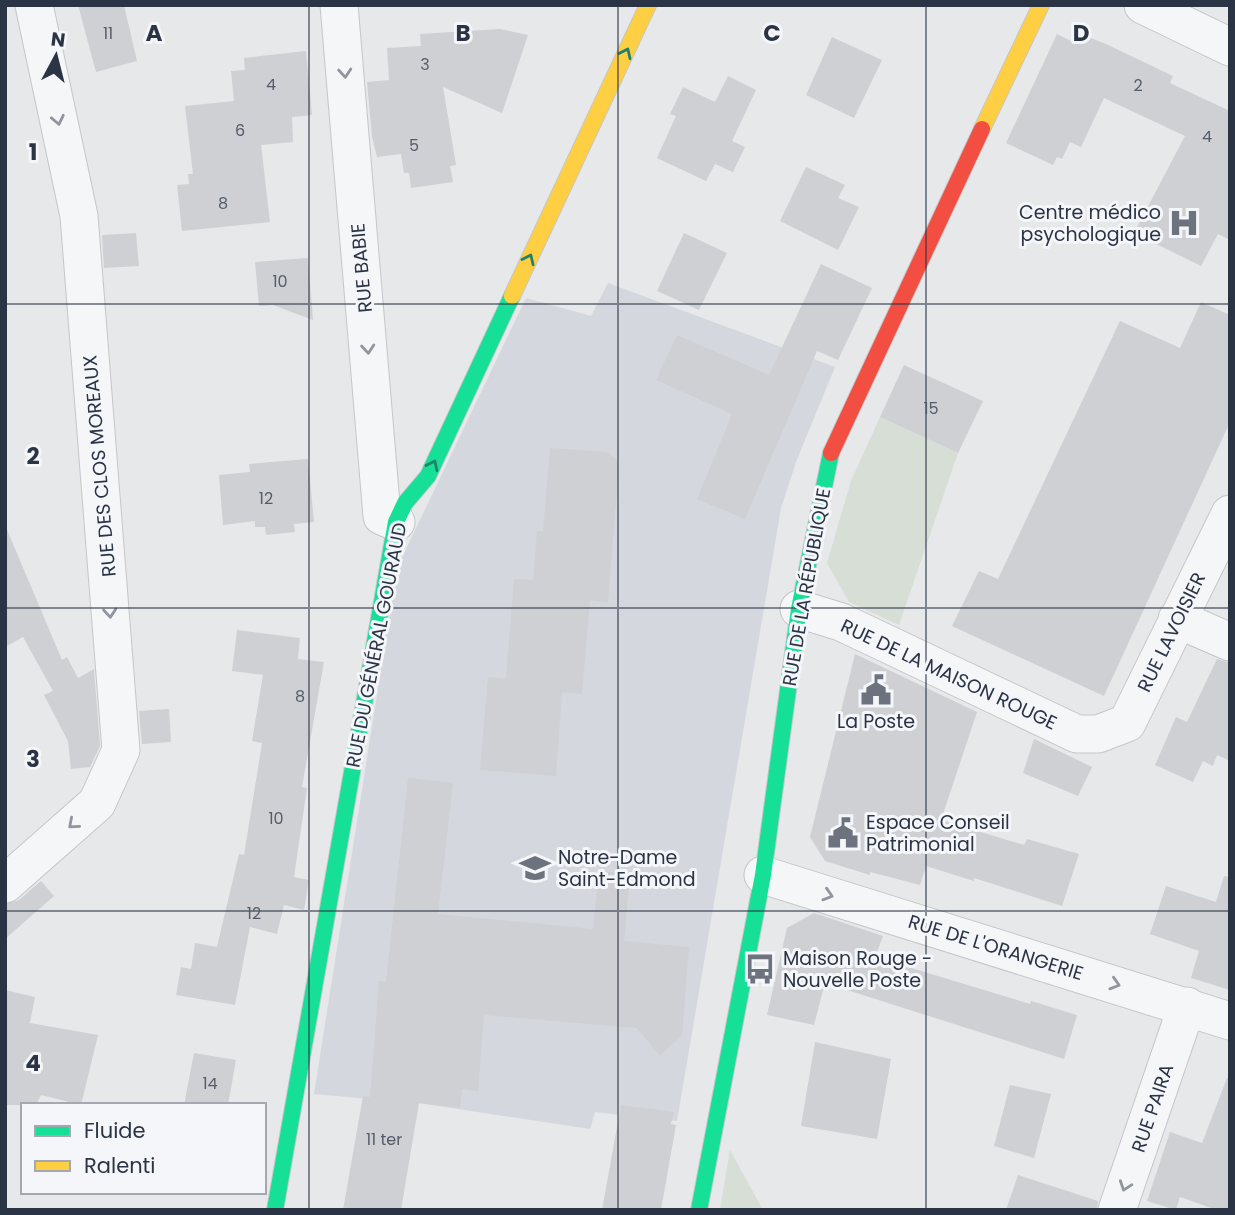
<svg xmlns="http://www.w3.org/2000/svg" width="1235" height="1215" font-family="Poppins,sans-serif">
<rect width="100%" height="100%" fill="#e6e8ea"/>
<path fill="#d4d7dd" d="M608,283L835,367L796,462L781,508L677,1121L595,1112L590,1129L425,1104L314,1094L397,568L526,298L591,316Z"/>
<path fill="#d6ded6" d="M880,417L958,453L899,625L849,602L827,563L851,481Z
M730,1150L763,1210H720Z"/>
<path fill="#ced0d3" d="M78,5H124L137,61L96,72Z
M500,29L528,35L502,113L443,87L456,165L450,166L453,182L411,188L409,173H404L401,154L377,157L372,137L367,82L389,80L387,48L421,46L420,34Z
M1057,34L1077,44L1081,34L1106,44L1173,76L1170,83L1230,111V240L1218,234L1201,266L1134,233L1185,136L1104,98L1081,147L1070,142L1062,159L1057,157L1053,165L1006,143Z
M832,37L882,60L854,118L806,95Z
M306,51L312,115L292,117L293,142L261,145L270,222L182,231L177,185L189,184L188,174H193L185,106L234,101L231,71L245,70L244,58Z
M728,76L756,90L732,141L745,147L733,172L715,164L706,181L657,158L676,116L670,114L683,87L715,102Z
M806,167L845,185L838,198L859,207L838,250L780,221Z
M136,233L139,266L104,268L102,235Z
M684,233L727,253L699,310L657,291Z
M308,258L313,320L273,305L259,306L255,262Z
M821,264L872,288L838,360L817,351L745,519L697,499L732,414L656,380L677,335L769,375Z
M1201,302L1230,315V422L1104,696L952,626L979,571L998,579L1120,321L1180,348Z
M904,365L983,401L958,453L880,417Z
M550,448L607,452L616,459L619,467L608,602L590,600L582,694L562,692L556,776L480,770L488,677L506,679L514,579L533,580L537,531H543Z
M308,459L314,522L294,524L295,532L266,535L265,527H255V521L223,525L219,475L250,472L249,464Z
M5,525L62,660L67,657L78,678L94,669L100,746L90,767L71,769L68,741L44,695L53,691L23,637L5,647Z
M237,630L300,638L298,659L324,662L302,787L307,788L294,877L309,880L304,910L284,905L277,934L250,927L235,1005L176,995L181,967L191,969L195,943L217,947L239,854L244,855L262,743L252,741L263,675L232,671Z
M855,654L977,712L941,820L1024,845L1027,839L1079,854L1062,906L974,878V881L926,866L920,885L870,872V875L825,861L810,837Z
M1217,659L1230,663V761L1217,755L1213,766L1203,761L1193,782L1155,765L1176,717L1187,722Z
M169,709L171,742L142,744L139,711Z
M1034,739L1092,767L1078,796L1023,773Z
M408,778L453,783L438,914L593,929L599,871L630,874L624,941L689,947L682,1035L660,1056L637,1028L484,1015L478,1091L462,1089L460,1108L419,1103L401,1210H343L363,1096L370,1097L379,981L386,982Z
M1224,876L1230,877V990L1191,978L1199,951L1150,934L1166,886L1216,902Z
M41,881L54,896L5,939V904L19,900Z
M814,913L883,936L875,957L1030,1004L1031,1001L1077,1015L1064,1059L825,983L814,1025L767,1015L787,928Z
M5,990L35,997L30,1023L98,1035L81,1105L41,1095L36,1105H5Z
M815,1042L891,1059L877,1139L801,1126Z
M194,1053L236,1060L228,1105H184Z
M1227,1078L1230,1079V1210H1217L1180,1197L1176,1210L1147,1201L1170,1132L1202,1143Z
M1010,1085L1051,1094L1034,1158L994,1146Z
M621,1105L674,1112L671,1124L676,1125L661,1210H602Z
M1018,1175L1098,1201L1097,1210H1006Z"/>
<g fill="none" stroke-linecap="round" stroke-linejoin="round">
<g stroke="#c4c6c8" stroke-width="39">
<path id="street" d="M339,5L382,516L396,522
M1143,5L1230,47
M799,609L841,622L1077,734H1098L1127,723L1230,514
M1177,619L1230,642
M763,875L1230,1021
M5,884L97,803L121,750L79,216L34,5
M1117,1210L1187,1006"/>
</g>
<g stroke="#c4c6c8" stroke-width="18">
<path id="fast" d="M275,1210L396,522L405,503L428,476L512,296
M699,1210L763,875L799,609L831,453"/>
</g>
<g stroke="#c4c6c8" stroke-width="18">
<path id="slow" d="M982,129L1041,5
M512,296L648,5"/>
</g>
<g stroke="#c4c6c8" stroke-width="18">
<path id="jam" d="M831,453L982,129"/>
</g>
<use href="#street" stroke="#f5f6f7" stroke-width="37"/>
<use href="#fast" stroke="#16e098" stroke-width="16"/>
<use href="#slow" stroke="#ffcf43" stroke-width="16"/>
<use href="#jam" stroke="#f24e42" stroke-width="16"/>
</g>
<defs><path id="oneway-chevron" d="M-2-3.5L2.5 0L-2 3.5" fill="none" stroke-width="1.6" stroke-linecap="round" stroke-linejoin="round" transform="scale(1.75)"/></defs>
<g stroke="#22816a">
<use href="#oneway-chevron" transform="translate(626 53) rotate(-65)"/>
<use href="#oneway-chevron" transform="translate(529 259) rotate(-65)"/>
<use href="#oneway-chevron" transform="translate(433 465) rotate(-64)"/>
</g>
<g stroke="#90959e">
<use href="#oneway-chevron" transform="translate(345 73) rotate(85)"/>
<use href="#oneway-chevron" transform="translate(58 120) rotate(78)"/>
<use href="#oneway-chevron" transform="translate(368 349) rotate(85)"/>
<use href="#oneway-chevron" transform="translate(110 613) rotate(85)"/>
<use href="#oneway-chevron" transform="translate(73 824) rotate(139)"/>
<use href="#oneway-chevron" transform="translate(828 895) rotate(17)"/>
<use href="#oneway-chevron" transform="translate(1115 984) rotate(17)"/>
<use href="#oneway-chevron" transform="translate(1125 1186) rotate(109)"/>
</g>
<path fill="none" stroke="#2b3445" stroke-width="2" stroke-opacity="0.55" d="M309,5V1210M618,5V1210M926,5V1210M5,304H1230M5,608H1230M5,911H1230"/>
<defs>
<g id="hospital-bare" transform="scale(2.415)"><path d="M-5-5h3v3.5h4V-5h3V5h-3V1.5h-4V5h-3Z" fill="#6c737f" stroke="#f4f6f9" stroke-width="2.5" paint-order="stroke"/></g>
<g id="civic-bare" transform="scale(2.415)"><path d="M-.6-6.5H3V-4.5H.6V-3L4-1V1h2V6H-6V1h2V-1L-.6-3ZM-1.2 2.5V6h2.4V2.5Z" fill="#6c737f" stroke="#f4f6f9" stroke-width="2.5" paint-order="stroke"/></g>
<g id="school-bare" transform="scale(2.415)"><path d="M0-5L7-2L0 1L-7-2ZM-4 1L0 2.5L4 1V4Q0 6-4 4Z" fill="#6c737f" stroke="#f4f6f9" stroke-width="2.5" paint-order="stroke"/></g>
<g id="bus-bare" transform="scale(2.415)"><path d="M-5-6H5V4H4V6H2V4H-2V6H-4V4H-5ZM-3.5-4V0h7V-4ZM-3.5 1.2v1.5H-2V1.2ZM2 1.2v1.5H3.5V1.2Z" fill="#6c737f" stroke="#f4f6f9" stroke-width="2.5" paint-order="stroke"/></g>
</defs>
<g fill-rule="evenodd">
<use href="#hospital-bare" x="1184" y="223"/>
<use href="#civic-bare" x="876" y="690"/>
<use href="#civic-bare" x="843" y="833"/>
<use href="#school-bare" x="535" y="868"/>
<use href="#bus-bare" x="760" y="969"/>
</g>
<g text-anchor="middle" stroke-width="6" stroke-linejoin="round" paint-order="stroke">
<g font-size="16" fill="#545c69">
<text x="108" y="39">11</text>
<text x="425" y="70">3</text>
<text x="271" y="90">4</text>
<text x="1138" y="91">2</text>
<text x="240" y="136">6</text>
<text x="1207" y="142">4</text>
<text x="414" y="151">5</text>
<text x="223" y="209">8</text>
<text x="280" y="287">10</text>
<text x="931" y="414">15</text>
<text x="266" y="504">12</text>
<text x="300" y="702">8</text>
<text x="276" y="824">10</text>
<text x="254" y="919">12</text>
<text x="210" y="1089">14</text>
<text x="384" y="1145">11 ter</text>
</g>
<g font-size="19" fill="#2b3445" stroke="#f4f6f9" text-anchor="start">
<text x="1161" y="219" text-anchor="end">Centre médico<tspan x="1161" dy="22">psychologique</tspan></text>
<text x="876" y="728" text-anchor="middle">La Poste</text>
<text x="866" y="829">Espace Conseil<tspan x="866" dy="22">Patrimonial</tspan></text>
<text x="558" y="864">Notre-Dame<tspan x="558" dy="22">Saint-Edmond</tspan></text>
<text x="783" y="965">Maison Rouge -<tspan x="783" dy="22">Nouvelle Poste</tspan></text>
</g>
<g font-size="19" fill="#2b3445" stroke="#f4f6f9">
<text transform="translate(361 268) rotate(-95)" y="7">RUE BABIE</text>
<text transform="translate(99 466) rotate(-95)" y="7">RUE DES CLOS MOREAUX</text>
<text transform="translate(806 587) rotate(-80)" y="7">RUE DE LA RÉPUBLIQUE</text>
<text transform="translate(1171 632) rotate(-64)" y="7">RUE LAVOISIER</text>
<text transform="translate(376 645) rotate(-79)" y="7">RUE DU GÉNÉRAL GOURAUD</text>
<text transform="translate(949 674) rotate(25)" y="7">RUE DE LA MAISON ROUGE</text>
<text transform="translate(996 947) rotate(17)" y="7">RUE DE L'ORANGERIE</text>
<text transform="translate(1152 1108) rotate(-71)" y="7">RUE PAIRA</text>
</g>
</g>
<g font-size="23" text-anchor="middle" font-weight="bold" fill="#2b3445" stroke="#f4f6f9" stroke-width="6" stroke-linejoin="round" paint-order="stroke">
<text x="154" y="41">A</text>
<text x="463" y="41">B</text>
<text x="772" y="41">C</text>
<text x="1081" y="41">D</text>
<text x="33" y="160">1</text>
<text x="33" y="464">2</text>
<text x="33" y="767">3</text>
<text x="33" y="1071">4</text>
</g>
<rect width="1235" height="1215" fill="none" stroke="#2b3445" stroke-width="14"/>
<rect x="21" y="1103" width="245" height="91" fill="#f4f6f9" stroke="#a4a8b1" stroke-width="2"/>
<rect x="35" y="1126" width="35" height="10" fill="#16e098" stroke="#a4a8b1" stroke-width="2"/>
<text x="84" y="1138" font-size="21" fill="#2b3445">Fluide</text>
<rect x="35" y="1161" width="35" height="10" fill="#ffcf43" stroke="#a4a8b1" stroke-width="2"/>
<text x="84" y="1173" font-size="21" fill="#2b3445">Ralenti</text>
<g transform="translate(56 56) rotate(7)" stroke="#f4f6f9" stroke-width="5" paint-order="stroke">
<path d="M0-5L12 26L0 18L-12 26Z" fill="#2b3445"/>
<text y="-10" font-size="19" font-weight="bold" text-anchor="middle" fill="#2b3445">N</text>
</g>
</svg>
